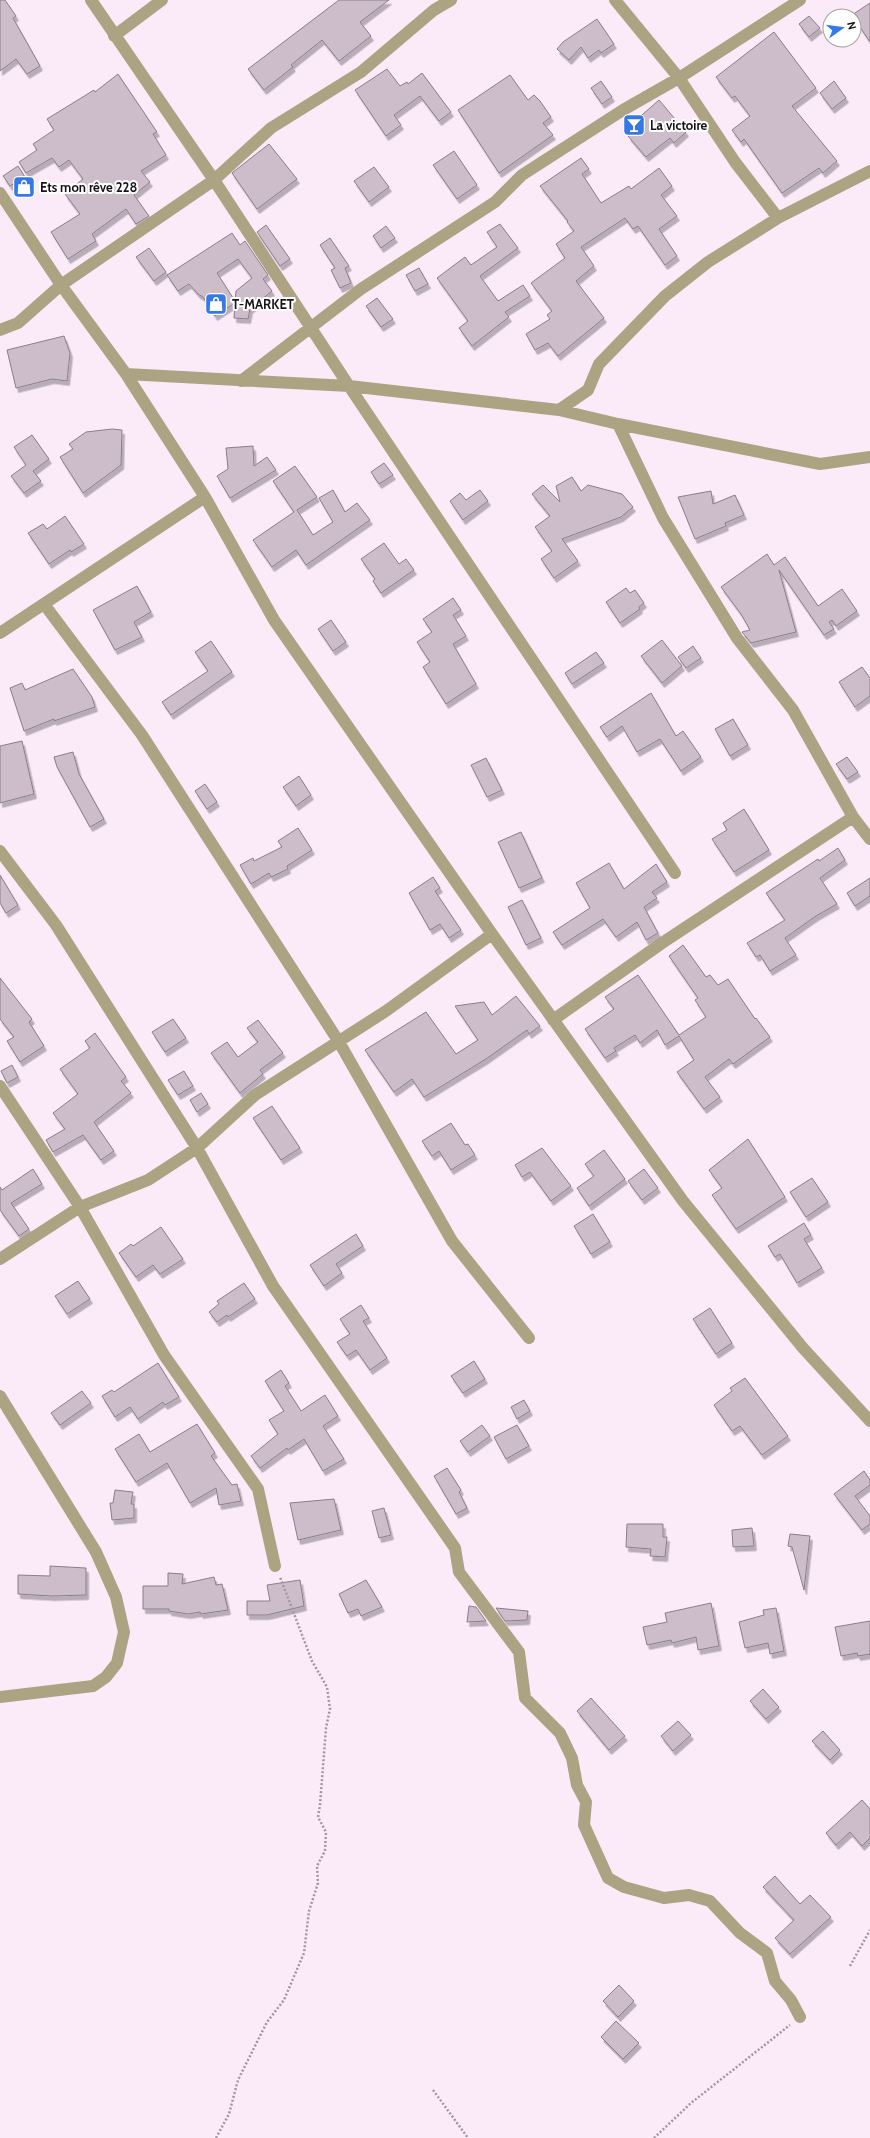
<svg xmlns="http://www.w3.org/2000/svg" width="870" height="2138" font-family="Cabin,sans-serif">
<defs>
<filter id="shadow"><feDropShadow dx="2.5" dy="4.5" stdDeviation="0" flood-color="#0004"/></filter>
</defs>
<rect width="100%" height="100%" fill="#fbebf9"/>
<path fill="#cdbdcb" stroke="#8c7d8a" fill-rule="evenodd" filter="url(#shadow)" d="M0,0H5L16,16L13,18L40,66L27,74L16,59L0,71Z
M339,0H389L360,22L371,36L339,61L322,40L291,65L293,67L264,90L248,69Z
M870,3V42L852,15Z
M809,16L820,28L809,37L799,24Z
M597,19L614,44L601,53L599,50L588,58L581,47L569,60L557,49L563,42Z
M774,32L816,88L792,106L837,161L823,173L819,168L782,193L744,139L741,142L732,130L750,116L735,96L732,98L716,77Z
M387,69L400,86L407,82L408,84L422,73L451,112L439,121L420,96L394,115L401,125L386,136L355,90Z
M118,74L157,132L153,134L166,155L141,171L150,182L134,195L149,216L136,224L126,209L92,234L96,241L68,259L51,232L80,214L65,194L83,179L69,160L59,167L52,158L26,173L19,162L37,150L33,144L54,130L47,119L94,90L95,92Z
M510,75L528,100L534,95L540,101L551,117L543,123L553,135L499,173L458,110Z
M601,81L612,97L602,104L591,88Z
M834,81L846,98L832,109L820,93Z
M659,100L686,132L674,143L670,138L646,157L628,136L640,126L635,121Z
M269,144L297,179L257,209L232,173Z
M454,151L477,185L457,199L433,165Z
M581,158L589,169L582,174L601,203L629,186L631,189L659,168L672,186L661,195L677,216L659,229L677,256L665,265L638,226L633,229L625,218L581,247L594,266L576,281L604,318L558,356L548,343L535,350L526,334L550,319L547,315L552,311L531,283L565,258L556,244L574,231L567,222L568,221L540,186Z
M18,166L25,177L10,186L3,176Z
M374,167L389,187L369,202L354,181Z
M500,224L518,248L480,276L498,301L523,285L530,296L505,312L509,317L472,346L459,328L468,321L437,278L465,257L471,265L497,247L487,232Z
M266,225L290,259L280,266L257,232Z
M386,226L395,238L381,248L373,236Z
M232,233L240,245L245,241L268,275L263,279L272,291L250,309L248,319L234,318L235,303L215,316L203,297L198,294L189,284L178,291L167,275ZM238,259L252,278L236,291L235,301L217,273Z
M330,238L349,266L345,268L351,283L340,288L331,270L335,268L320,245Z
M149,248L166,272L154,281L136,257Z
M419,268L428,284L415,291L406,275Z
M377,298L393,319L381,327L366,306Z
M64,336L70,353L67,381L52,379L16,388L7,350Z
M112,429L122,430L121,465L83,493L60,457L73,449L69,444L86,432Z
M32,435L49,459L33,471L41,481L24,493L11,476L26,465L14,447Z
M253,446L254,466L267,457L276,470L230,498L217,476L228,469L226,448Z
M384,463L393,475L379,484L371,472Z
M295,466L317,497L297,510L313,535L333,522L319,498L333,490L345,512L357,503L370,520L306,565L296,550L272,567L253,540L294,512L273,481Z
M572,477L581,491L588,485L622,494L633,507L621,517L562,539L578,561L554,578L541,559L552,551L535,527L550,516L532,494L543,485L560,502L556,486Z
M480,490L488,501L463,520L450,501L460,493L466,500Z
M711,491L713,504L735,495L744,515L725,523L726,526L695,539L678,497Z
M65,516L84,544L71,552L70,550L49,564L28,533L43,524L47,529Z
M384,543L399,564L406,559L414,570L381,593L373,581L375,579L361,559Z
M767,554L774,565L785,557L818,606L842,589L857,611L836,626L832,620L829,622L834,629L824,635L779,570L796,632L751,643L742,632L750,630L741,614L721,587Z
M137,586L151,612L134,622L142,637L115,650L93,610Z
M626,588L630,593L635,590L644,603L639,607L640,609L620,623L606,602Z
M453,598L461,610L453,615L466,636L453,644L476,684L446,704L423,667L430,662L417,642L432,632L423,619Z
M331,620L346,642L333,651L318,629Z
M662,640L682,666L662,683L641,656Z
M211,641L232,672L171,715L162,702L208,671L195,652Z
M693,646L701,658L686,668L678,657Z
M596,652L604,663L572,684L565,673Z
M862,667L870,678V696L855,707L839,682Z
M73,669L92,697L95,707L54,721V719L24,731L10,688L22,683L25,690Z
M651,693L676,736L683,731L701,757L681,771L660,739L637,752L622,726L607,737L600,727Z
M733,719L748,745L730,756L715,729Z
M22,741L34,794L0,803V746Z
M73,752L79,774L104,819L90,827L57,767L54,757Z
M847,757L858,772L847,779L836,764Z
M486,758L502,790L487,797L471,765Z
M299,776L311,795L296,806L283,787Z
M205,784L217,802L207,809L195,791Z
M744,809L769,850L734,872L712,839L727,830L723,823Z
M298,828L312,850L287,866L288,869L271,877L269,873L251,884L240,865L253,858L254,861L282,847L278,841Z
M521,832L542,878L519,888L498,842Z
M838,848L845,860L820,878L837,904L816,916L785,938L796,955L770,971L760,955L756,957L747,943L785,920L766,893L818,859L819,861Z
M609,863L624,889L656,864L667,882L652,892L657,898L644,907L658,933L646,940L637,922L616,937L603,919L562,945L553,932L590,908L576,883Z
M0,875L18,905L6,913L0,903Z
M433,877L440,888L435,891L461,930L449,938L440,924L430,930L409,893Z
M870,878V896L855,906L847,893Z
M522,900L541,938L526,945L508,907Z
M683,945L706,977L710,975L718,985L728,979L755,1019L756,1018L770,1037L733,1064L729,1059L705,1077L720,1097L704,1109L677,1072L694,1060L679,1036L665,1045L657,1030L640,1043L635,1035L614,1048L616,1051L605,1058L585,1029L614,1009L605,997L638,975L679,1035L706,1017L695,1000L698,998L669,956Z
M0,978L32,1019L29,1022L44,1046L20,1062L7,1041L14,1037L0,1019Z
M516,996L540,1026L529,1034L527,1030L486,1059L424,1097L412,1079L394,1092L365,1050L426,1012L456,1054L478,1040L455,1006L484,1002L492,1015Z
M173,1019L186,1038L165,1052L152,1032Z
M258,1020L283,1053L260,1070L263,1074L240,1093L211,1053L227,1042L238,1057L258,1042L247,1028Z
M95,1033L126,1077L121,1081L131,1093L94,1122L114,1151L101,1160L83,1135L53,1152L46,1140L65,1129L53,1113L78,1094L60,1069L90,1048L85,1041Z
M12,1065L18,1077L7,1083L1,1071Z
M184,1071L193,1086L178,1095L168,1080Z
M201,1093L208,1104L197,1112L190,1100Z
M272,1106L300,1148L281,1160L253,1118Z
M451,1123L465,1145L468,1144L475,1155L451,1170L439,1151L432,1156L422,1141Z
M748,1139L785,1197L736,1229L712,1195L722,1188L709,1170Z
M542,1148L571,1186L551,1201L530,1172L522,1177L515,1165Z
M604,1150L625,1179L589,1206L577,1188L594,1176L585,1164Z
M33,1169L42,1184L11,1203L29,1229L19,1236L0,1210V1187L2,1190Z
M644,1169L658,1188L642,1200L628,1181Z
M812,1178L828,1202L806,1217L790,1192Z
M593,1214L610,1242L591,1254L574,1226Z
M804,1223L811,1235L804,1239L822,1268L797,1283L780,1254L775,1257L768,1246Z
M161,1227L183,1259L160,1274L153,1265L136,1277L119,1253L131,1244L133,1246Z
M356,1234L363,1246L336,1264L342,1273L324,1286L310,1265Z
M78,1281L90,1299L67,1314L55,1296Z
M244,1283L255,1299L228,1317L227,1315L217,1322L209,1312L219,1304L217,1301Z
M361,1305L369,1318L363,1321L387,1358L370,1370L356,1350L347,1356L337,1342L350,1334L340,1319Z
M710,1308L732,1343L716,1354L693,1319Z
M474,1361L485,1379L463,1393L451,1376Z
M158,1363L179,1397L165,1405L163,1402L138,1419L130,1407L115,1417L102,1396L112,1390L114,1392Z
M281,1370L289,1383L285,1386L301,1411L325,1395L338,1416L323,1426L344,1459L323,1471L304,1439L288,1450L287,1448L260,1468L251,1456L278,1434L269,1420L284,1411L265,1381Z
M745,1378L788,1436L762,1455L740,1426L732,1431L714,1405L732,1391L730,1388Z
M82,1391L91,1403L60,1425L51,1413Z
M524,1400L530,1411L517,1419L511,1407Z
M197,1424L215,1453L211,1456L232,1485L237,1484L241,1501L219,1505L216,1488L190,1503L167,1463L136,1482L115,1449L139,1434L150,1452Z
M482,1425L490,1436L468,1452L460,1441Z
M517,1425L529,1446L506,1459L494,1437Z
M447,1468L461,1490L459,1492L467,1508L456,1514L434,1476Z
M864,1471L870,1480V1485L855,1496L870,1516V1524L862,1530L834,1494Z
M115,1490L133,1492L131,1504H134V1518L112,1520L110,1503H113Z
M334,1499L341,1530L298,1540L290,1503Z
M384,1508L391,1535L379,1538L372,1511Z
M627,1524H663V1537H667L665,1557L650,1556L651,1549L626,1547Z
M752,1528L754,1546L733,1547L732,1530Z
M790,1534L810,1536L804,1590L792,1547L788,1546Z
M50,1566L86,1568V1595L52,1596L18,1594V1575L50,1576Z
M168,1573L183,1574L182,1584L214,1577L216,1585L222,1584L228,1610L201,1614L200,1612L188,1614L169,1611V1609H143V1586H168Z
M300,1580L304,1606L267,1615H247V1601H270L267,1585Z
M366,1580L382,1607L361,1616L358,1609L348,1613L339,1594Z
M711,1603L719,1646L698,1650L696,1637L672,1643L671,1640L647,1645L643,1627L667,1622L665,1613Z
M469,1606L476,1607L486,1621L467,1622Z
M496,1608L528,1611L527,1620L505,1621Z
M776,1608L784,1651L770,1654L768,1643L745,1648L739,1622L764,1615L763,1610Z
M870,1621V1654L858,1656L857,1653L841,1656L835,1627Z
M763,1689L779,1707L766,1719L750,1701Z
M591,1698L625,1736L609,1750L577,1711Z
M678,1721L691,1735L673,1751L661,1736Z
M823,1731L840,1750L830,1760L812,1741Z
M862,1800L870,1809V1838L862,1846L850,1832L836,1845L826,1833Z
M775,1876L800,1904L810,1895L831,1917L790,1954L775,1938L794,1920L763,1887Z
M619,1985L634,2001L618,2017L603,2001Z
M616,2021L639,2043L623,2059L601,2037Z"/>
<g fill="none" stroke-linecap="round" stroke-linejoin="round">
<path stroke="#a297a1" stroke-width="2.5" stroke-dasharray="2 2" stroke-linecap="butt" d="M850,1966L870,1930
M433,2090L468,2138
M216,2138L229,2114L238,2080L267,2022L284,2000L304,1953L309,1911L318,1883L317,1866L325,1851L326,1832L318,1817L320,1805L326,1728L330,1709L327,1687L312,1661L280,1577
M654,2138L691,2103L790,2025"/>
<path stroke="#aca383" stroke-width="12" d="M91,0L214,180L349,386L675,873
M615,0L679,78L800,0
M114,36L162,0
M0,193L61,285L126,374L205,497L274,620L492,934L683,1201L803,1348L870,1421
M0,330L18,323L61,285L214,180L271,128L361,72L434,10L451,0
M126,374L349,386L559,410L618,424L820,464L870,457
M241,381L361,289L495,202L522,175L623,110L679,78L735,162L778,218
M559,410L588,390L599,364L665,296L708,262L778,218L870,171
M618,424L663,518L737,638L793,710L853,817L870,839
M44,604L142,735L339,1042L452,1241L529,1338
M0,633L205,497
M0,851L56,925L197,1148L273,1286L455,1548L459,1572L519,1652L525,1698L560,1733L572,1758L577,1785L586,1802L584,1825L608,1878L624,1887L664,1898L689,1895L710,1901L740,1933L767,1953L775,1981L791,2000L800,2017
M553,1020L662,943L853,817
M0,1086L80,1207L164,1355L258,1489L275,1566
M0,1259L80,1207L148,1180L197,1148L255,1095L386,1011L492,934
M0,1396L96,1552L116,1597L124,1632L117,1663L106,1677L93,1686L0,1697"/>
</g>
<defs>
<g id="bar-square" transform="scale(1.15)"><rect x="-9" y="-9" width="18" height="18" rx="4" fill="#3579e7" stroke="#fff"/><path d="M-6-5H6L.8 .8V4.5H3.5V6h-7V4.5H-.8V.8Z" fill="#fff"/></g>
<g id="shop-square" transform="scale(1.15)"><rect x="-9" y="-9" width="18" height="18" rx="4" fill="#3579e7" stroke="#fff"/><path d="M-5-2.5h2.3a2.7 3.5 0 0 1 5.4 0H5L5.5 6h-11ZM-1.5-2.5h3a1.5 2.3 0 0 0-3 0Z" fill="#fff"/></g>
</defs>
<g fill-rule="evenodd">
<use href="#bar-square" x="634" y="125"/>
<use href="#shop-square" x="24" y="187"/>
<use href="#shop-square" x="216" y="304"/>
</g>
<g text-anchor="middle" stroke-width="4" stroke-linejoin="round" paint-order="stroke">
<g font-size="13" font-weight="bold" fill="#181318" stroke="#fff" text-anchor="start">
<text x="650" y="130">La victoire</text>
<text x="40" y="192">Ets mon rêve 228</text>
<text x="232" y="309">T-MARKET</text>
</g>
</g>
<g transform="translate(842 28) rotate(76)"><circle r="19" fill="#ffffff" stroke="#a3a1a3"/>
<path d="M0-3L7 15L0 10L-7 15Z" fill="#3579e7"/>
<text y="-6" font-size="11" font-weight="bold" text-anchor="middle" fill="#181318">N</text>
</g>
</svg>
